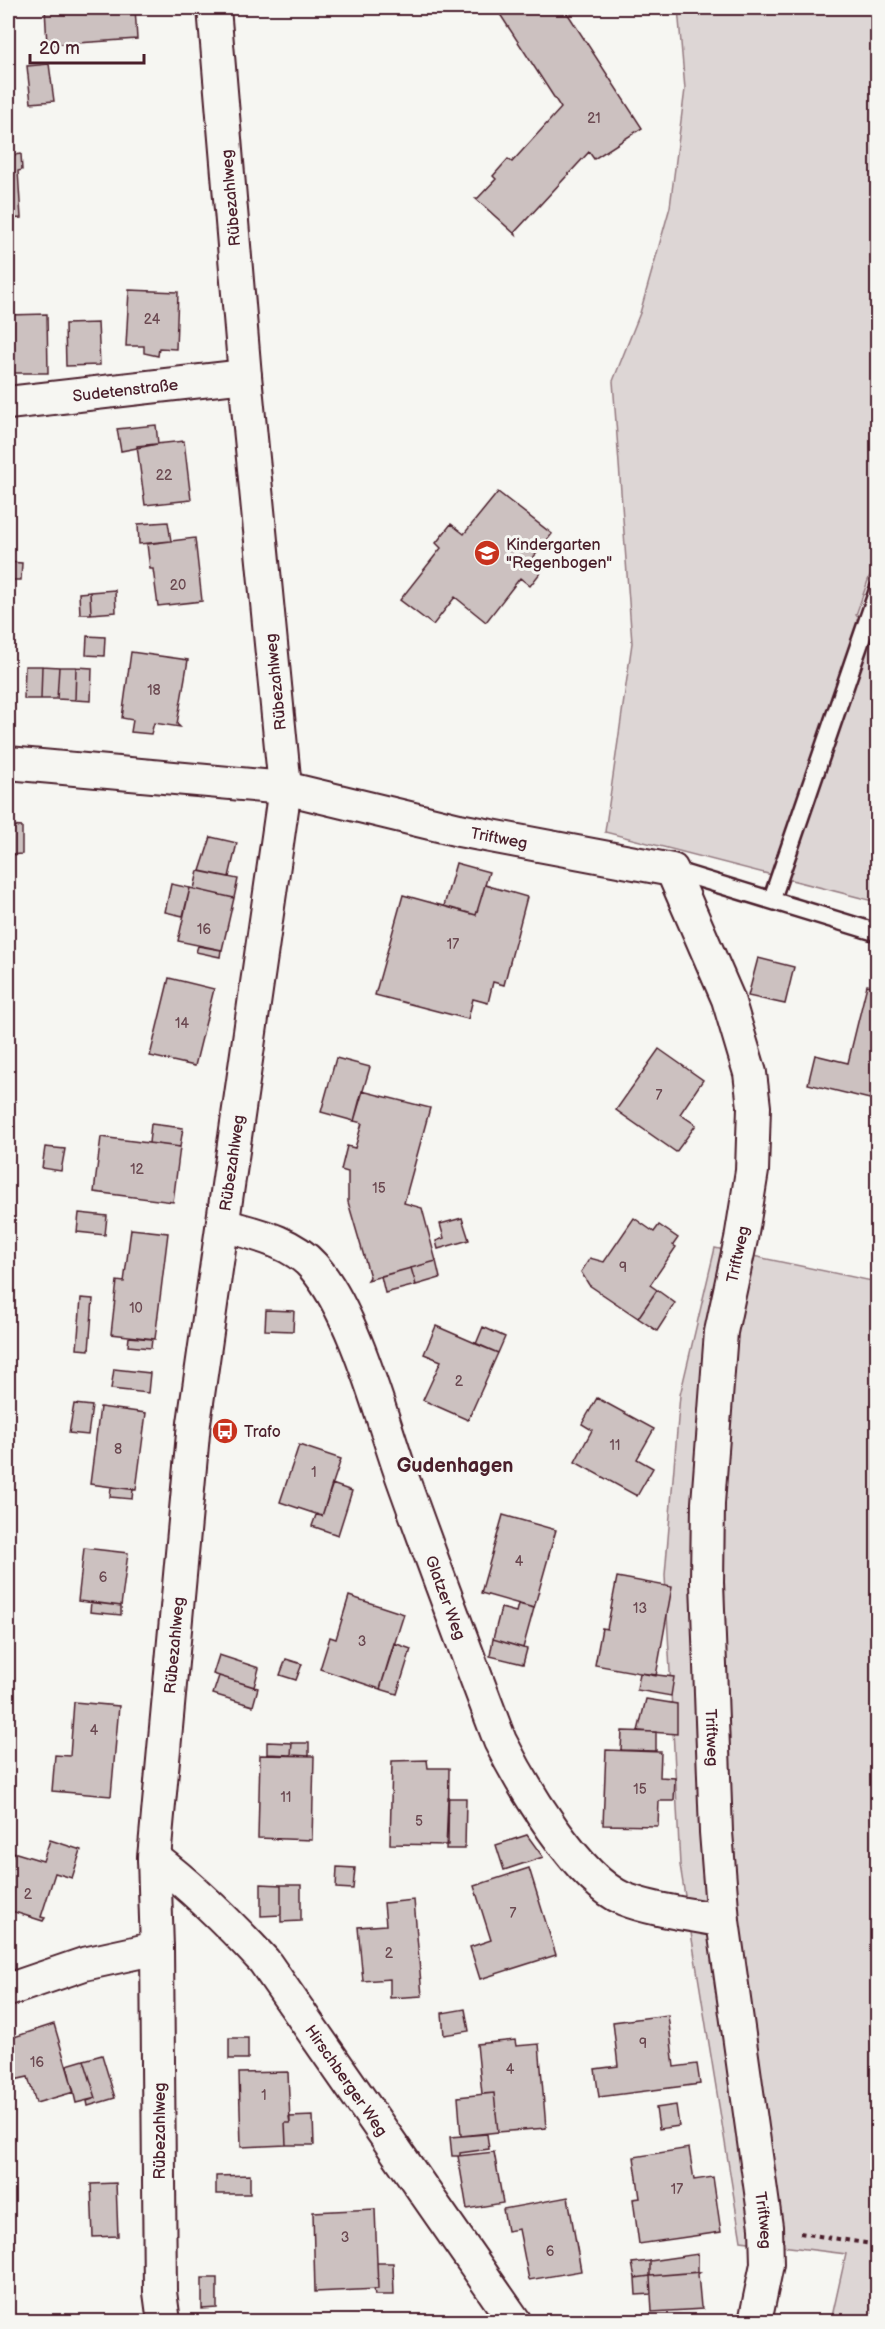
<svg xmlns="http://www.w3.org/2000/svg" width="885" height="2329" font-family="'Balsamiq Sans',sans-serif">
<rect width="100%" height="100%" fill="#f6f6f2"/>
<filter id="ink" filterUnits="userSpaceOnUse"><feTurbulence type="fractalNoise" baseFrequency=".0167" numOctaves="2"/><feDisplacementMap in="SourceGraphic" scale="12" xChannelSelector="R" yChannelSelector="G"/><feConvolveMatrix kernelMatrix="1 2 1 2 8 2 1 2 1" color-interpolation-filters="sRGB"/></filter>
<g filter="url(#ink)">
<path fill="#ddd6d5" stroke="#947a80" stroke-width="1.5" d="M678,8H877L878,552L856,615L877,620V902L605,832L632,643L613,381L640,313L670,207L685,89Z
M715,1248L877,1282V2321H831L846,2254L741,2241L680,1865L665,1575L680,1395Z"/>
<path fill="#ccc1c0" stroke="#4a1f2b" stroke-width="1.5" d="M45,8H135L137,39L47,45Z
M496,8H564L642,128L594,159L589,152L515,232L516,235L475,198H478L496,179L493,176L508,159L512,162L561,108Z
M49,64L54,101L31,103L27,66Z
M10,86L14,155L21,154L22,170L18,171L21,218L8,219V87Z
M129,290L178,292L176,349L159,348L158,356L144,353V346H126Z
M47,314L48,373H8V315Z
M98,323L100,365L66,366L65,324Z
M156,425L158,444L121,451L117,429Z
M184,441L191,500L145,505L137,446Z
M498,492L552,534L532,559L544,568L530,586L520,578L486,622L455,597L433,625L400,600L441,548L436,543L451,524L464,534Z
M168,522L171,541L139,544L138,524Z
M195,538L202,601L158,606L153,569H150L147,544Z
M8,562L22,563L21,580H8Z
M115,590L116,612L91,614L90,592Z
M90,592L91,614H80L79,593Z
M87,636L105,637L104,656L86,655Z
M131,652L188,660L177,724L180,727L154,723L151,734L131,732L133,720L122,718Z
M25,666H42L41,699H24Z
M42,666L59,667L57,699H41Z
M59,667H76L75,700L57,699Z
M76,667L92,668L91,701L75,700Z
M8,826L22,827V854L8,855Z
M211,837L237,843L229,877L200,871Z
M456,863L489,872L476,915L444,906Z
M198,871L238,879L234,898L194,889Z
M171,884L190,888L183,916L165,912Z
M485,885L527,897L504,985L493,982L488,1003L473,999L468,1019L375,995L403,895L476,915Z
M190,888L234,898L222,950L178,941Z
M198,946L221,950L220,957L196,952Z
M758,958L794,967L785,1004L748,996Z
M169,978L214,989L195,1066L150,1056Z
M867,985L878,987V1101L808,1084L815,1055L848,1063Z
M659,1049L703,1080L680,1114L696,1125L676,1152L616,1110Z
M336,1058L370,1067L354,1121L321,1112Z
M362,1091L430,1108L404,1203L422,1208L436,1261L368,1280L370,1277L348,1202V1172L341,1170L347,1146L355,1148L362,1123L354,1121Z
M151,1124L183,1128L180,1147L149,1143Z
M101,1137L180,1147L173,1202L94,1192Z
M45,1147L65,1149L61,1171L42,1168Z
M79,1213L107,1216L105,1235L77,1232Z
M462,1218L469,1240L438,1249L436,1241L444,1238L440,1224Z
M634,1218L654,1232L659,1225L678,1238L673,1245L676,1247L650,1285L657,1290L638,1318L589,1285L581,1272L590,1258L604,1262Z
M131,1229L168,1233L155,1339L111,1334L117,1281L124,1282Z
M436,1261L440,1278L416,1285L411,1268Z
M411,1268L416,1285L385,1293L381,1276Z
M657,1290L675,1303L657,1331L638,1318Z
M81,1298L93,1299L89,1350L77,1349Z
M266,1310L294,1311L293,1331L265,1330Z
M436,1326L498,1353L468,1420L423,1400L441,1361L424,1354Z
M483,1327L505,1337L498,1353L476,1344Z
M129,1337L152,1339L151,1348L128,1346Z
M114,1369L150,1373L148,1393L111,1389Z
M597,1398L654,1429L637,1459L653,1468L637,1496L575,1462L592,1430L582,1424Z
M74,1404L92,1406L88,1435L69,1433Z
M100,1407L146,1413L136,1490L90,1484Z
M299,1445L341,1459L322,1516L280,1502Z
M332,1484L352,1491L338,1535L312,1526L316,1515L322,1516Z
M111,1487L133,1489L132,1499L110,1497Z
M503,1515L556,1530L534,1608L481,1593Z
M84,1548L128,1553L121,1606L78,1601Z
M617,1577L672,1587L656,1676L595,1665L602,1628L607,1629Z
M349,1596L404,1614L380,1689L320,1669L330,1637L336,1639Z
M91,1602L121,1606V1615L90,1612Z
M518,1604L534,1608L523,1648L493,1639L501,1608L516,1612Z
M493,1639L527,1649L523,1664L490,1656Z
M394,1643L411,1649L397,1694L380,1689Z
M219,1655L259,1668L254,1687L213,1674Z
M286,1659L302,1664L296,1680L280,1675Z
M640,1673L674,1677L671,1696L637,1690Z
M219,1676L258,1688L253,1706L213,1694Z
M646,1699L677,1704V1734L638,1731Z
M74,1702L119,1706L111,1796L52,1791L55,1755L70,1756Z
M622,1731L656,1732V1751L621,1750Z
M267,1742L292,1743L291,1755L267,1754Z
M292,1743H309V1756L291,1755Z
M606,1750L661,1752L660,1777L675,1778L674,1801H659L658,1826L603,1825Z
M260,1755L314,1756L312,1840L258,1838Z
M427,1760L428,1768H449L448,1845L390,1844L392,1761Z
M448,1798H466L465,1849H446Z
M527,1835L543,1857L504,1870L496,1845Z
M50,1840L81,1850L72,1878L55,1873L41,1917L45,1918L43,1921L8,1910V1870L13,1852L43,1861Z
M337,1867L355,1868L353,1889L336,1888Z
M529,1868L556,1955L480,1979L470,1947L491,1940L474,1886Z
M261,1884L281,1885V1915L261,1916Z
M281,1885H301V1921L281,1922Z
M414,1900L422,1996L390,1998V1979L363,1981L358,1927L386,1925L384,1903Z
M465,2009L469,2031L444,2035L442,2013Z
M668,2015L674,2067L697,2064L700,2084L599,2097L595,2069L618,2066L613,2022Z
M54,2024L74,2092L36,2103L28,2077L14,2080L8,2058V2039Z
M229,2038H248V2059H229Z
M515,2040L516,2046L539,2044L546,2128L498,2132L494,2093L482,2094L477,2044Z
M102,2055L115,2098L88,2106L87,2101L96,2098L84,2060Z
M84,2060L96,2098L76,2103L67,2065Z
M288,2072L290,2123H285L286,2145L241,2147L239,2073Z
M494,2093L498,2132L461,2136L458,2097Z
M676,2105L679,2126L659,2129L656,2108Z
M313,2116L314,2145H286L285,2123H290L289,2117Z
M487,2134L489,2149L460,2153V2156H452L450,2137Z
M689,2148L694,2180L713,2177L721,2232L639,2244L633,2199L640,2198L634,2157Z
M494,2152L503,2203L467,2209L458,2156Z
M250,2175V2194H216V2176Z
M116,2183L118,2236L93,2237L91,2184Z
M568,2197L581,2271L529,2280L519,2229L507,2231L503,2209Z
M375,2209L378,2289L315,2292L313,2212Z
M698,2254V2272L650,2276V2261Z
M650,2261V2276L635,2278L632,2263Z
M377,2263H393L394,2295H375L374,2289H378Z
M701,2272L698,2274L701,2307L703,2309L652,2312L650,2276Z
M650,2276L651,2294L636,2295L635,2278Z
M202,2278H217V2308L202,2309Z
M615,2314L616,2322H602L601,2316Z
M250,2316H278V2322H250Z
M680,2319V2322H653Z"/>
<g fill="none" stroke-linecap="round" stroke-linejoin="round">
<g stroke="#4a1f2b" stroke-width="21">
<path id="service" d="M672,870L872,931
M772,899L878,590"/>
</g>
<g stroke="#4a1f2b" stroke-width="36">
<g id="minor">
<path id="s1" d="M8,403L245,376"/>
<path id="s2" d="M8,763L285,788L459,830L672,870L728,999L750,1073L754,1107L752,1171L741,1239L721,1332L708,1503L707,1582L716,1832L723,1921L766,2227L767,2264L755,2322"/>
<path id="s3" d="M223,1225C254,1234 291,1241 313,1266C353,1310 380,1413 400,1471C432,1561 466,1651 500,1741C522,1785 577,1879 624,1899C655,1911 691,1914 723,1921"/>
<path id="s4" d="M154,1858C195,1889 229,1923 264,1961L515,2322"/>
<path d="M8,1990L84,1964L157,1948"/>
<path id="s5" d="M164,2322L160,2292L157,1948L154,1858L194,1423L285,788L245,376L214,8"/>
</g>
</g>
<path stroke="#4a1f2b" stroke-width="4" stroke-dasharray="4.5 4.5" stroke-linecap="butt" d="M800,2233L878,2245"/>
<use href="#service" stroke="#f6f6f2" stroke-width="16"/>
<use href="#minor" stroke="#f6f6f2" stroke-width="32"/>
</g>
</g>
<defs>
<g id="school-disc" transform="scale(1.35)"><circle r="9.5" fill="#c8321e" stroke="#f6f6f2"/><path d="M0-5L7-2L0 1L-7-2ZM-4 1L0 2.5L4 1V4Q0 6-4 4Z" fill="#fff"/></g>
<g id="bus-disc" transform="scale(1.35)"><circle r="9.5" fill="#c8321e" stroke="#f6f6f2"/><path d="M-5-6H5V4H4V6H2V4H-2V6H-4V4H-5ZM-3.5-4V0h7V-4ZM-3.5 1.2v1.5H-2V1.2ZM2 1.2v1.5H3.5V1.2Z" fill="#fff"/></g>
</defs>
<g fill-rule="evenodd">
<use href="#school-disc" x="487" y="553"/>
<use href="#bus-disc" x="225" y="1431"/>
</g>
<g text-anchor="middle" stroke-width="6" stroke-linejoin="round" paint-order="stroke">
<g font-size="14" fill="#6a4850">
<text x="594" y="123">21</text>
<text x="152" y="324">24</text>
<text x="164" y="480">22</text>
<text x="178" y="590">20</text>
<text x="154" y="695">18</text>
<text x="204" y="934">16</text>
<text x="453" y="949">17</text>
<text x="182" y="1028">14</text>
<text x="659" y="1100">7</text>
<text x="137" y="1174">12</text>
<text x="379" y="1193">15</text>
<text x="623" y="1272">9</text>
<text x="136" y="1313">10</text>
<text x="459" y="1386">2</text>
<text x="615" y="1450">11</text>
<text x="118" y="1454">8</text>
<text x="314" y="1477">1</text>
<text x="519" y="1566">4</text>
<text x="103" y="1582">6</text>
<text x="640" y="1613">13</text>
<text x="362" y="1646">3</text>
<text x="94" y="1735">4</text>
<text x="640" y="1794">15</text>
<text x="286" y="1802">11</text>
<text x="419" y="1826">5</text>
<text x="28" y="1899">2</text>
<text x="513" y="1918">7</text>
<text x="389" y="1958">2</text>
<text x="643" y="2048">9</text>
<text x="37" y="2067">16</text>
<text x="510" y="2074">4</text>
<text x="264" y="2100">1</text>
<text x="677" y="2194">17</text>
<text x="345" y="2242">3</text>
<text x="550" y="2256">6</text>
</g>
<g font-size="16" fill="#4a1f2b" stroke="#f6f6f2">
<text transform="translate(230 198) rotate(-95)" y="6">Rübezahlweg</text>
<text dy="6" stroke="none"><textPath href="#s1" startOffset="118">Sudetenstraße</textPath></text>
<text transform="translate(275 682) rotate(-96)" y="6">Rübezahlweg</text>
<text dy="6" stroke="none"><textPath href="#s2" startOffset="498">Triftweg</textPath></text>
<text dy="6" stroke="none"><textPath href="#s5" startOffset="1164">Rübezahlweg</textPath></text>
<text transform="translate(737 1254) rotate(-78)" y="6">Triftweg</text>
<text dy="6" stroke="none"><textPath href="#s3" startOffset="459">Glatzer Weg</textPath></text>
<text dy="6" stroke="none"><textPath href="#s5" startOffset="678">Rübezahlweg</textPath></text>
<text dy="6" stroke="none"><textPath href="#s2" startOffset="1560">Triftweg</textPath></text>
<text dy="6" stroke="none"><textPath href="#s4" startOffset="296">Hirschberger Weg</textPath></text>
<text transform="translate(159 2131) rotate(-90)" y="6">Rübezahlweg</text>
<text dy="6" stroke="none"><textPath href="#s2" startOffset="2046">Triftweg</textPath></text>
</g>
<g font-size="16" fill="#4a1f2b" stroke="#f6f6f2" text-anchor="start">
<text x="506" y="550">Kindergarten<tspan x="506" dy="18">"Regenbogen"</tspan></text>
<text x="244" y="1437">Trafo</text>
</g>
<g font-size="20" font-weight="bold" fill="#4a1f2b" stroke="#f6f6f2">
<text x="455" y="1472">Gudenhagen</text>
</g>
</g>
<rect width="885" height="2329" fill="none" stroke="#f6f6f2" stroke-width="30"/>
<rect x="15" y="15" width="855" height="2299" fill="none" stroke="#4a1f2b" stroke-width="2" filter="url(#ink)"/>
<path d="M30 54v9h114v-9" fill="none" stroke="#4a1f2b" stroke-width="3"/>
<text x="39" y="54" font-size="18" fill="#4a1f2b" stroke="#f6f6f2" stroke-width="4.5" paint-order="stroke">20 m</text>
</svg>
